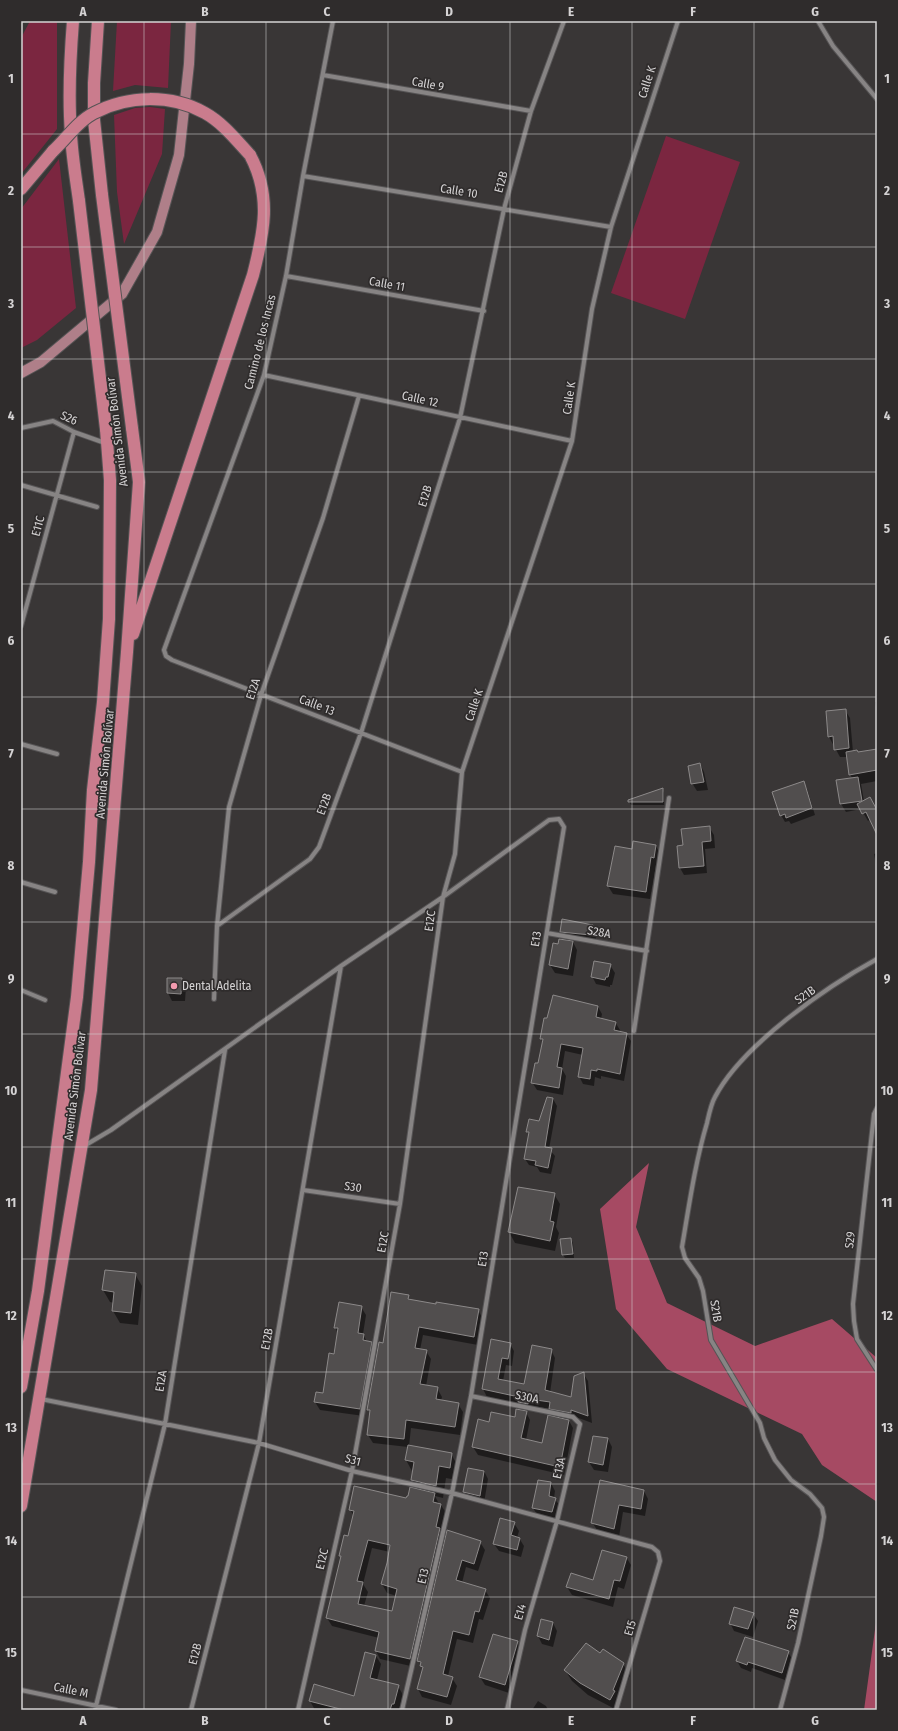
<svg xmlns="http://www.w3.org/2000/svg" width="898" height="1731" font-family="'Fira Sans Condensed',sans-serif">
<rect width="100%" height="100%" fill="#393636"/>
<path fill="#7b2640" d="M30,21H57V129L21,174V38Z
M117,21H171L168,88L135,85L113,91Z
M150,107L165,109L162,154L124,244L117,192L114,115L135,108Z
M666,136L740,162L685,319L611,293Z
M59,159L76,308L37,340L21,348V209Z"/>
<path fill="#a64a63" d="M649,1163L636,1227L667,1303L755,1346L832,1319L877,1358V1502L822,1465L802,1434L667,1369L616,1309L600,1209Z
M877,1615V1710H864Z"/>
<path fill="#0007" fill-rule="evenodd" d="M875,702H877V712Z
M845,710L850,718L853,752L858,753L877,750V781L861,784L864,801L877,811V848L875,829L871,819L868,821L861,809L846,812L841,804L838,781L852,778L850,774L847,757H840L829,737Z
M700,764L704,772L708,790L697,791L692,783Z
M803,782L807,789L815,815L791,824L789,821L785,822L781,815Z
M662,789L664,793V805H631L629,801Z
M709,827L714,835L715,848L705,849L707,873L684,875L680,868L684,846Z
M656,846L660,854L658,865H656L650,899L613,894L608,886L633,850Z
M877,853V869L874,854Z
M592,925L597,933L595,943L572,940L577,950L573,976L555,973L550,965L554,945H559L567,941L561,932Z
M610,965L615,973L612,985H610V987L596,984L592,976Z
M168,979H181L186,987L185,1001H172L168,993Z
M598,1007L602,1014L601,1019L615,1022L620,1030L619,1032L626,1034L631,1041L624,1081L601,1076V1079L595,1077L594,1086L583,1084L579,1076L583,1055L565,1051L562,1069L566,1076L563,1095L537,1090L532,1082L539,1064L543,1043L541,1039Z
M553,1099L557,1106L549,1149L555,1156L551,1174L540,1172L537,1167L529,1165L525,1159L529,1135L527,1132L540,1122Z
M518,1188L554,1194L560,1204L556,1227L559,1233L555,1251L515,1243L509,1232Z
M571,1239L573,1243L574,1258H565L563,1255Z
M135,1274L142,1286L138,1325L120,1323L113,1311L114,1303L110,1302L103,1290Z
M408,1296L411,1301L478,1310L483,1319L478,1345L423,1335L420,1350L426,1351L431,1359L426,1386L437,1388L442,1397L441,1401L458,1404L463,1412L460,1435L411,1428L409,1446L451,1454L458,1466L456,1480L446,1478L443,1498L435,1496L439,1504L441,1505L446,1513L441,1532L446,1540L480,1542L485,1550L478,1571L466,1567L462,1583L485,1590L490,1598L483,1620L479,1619L473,1643L457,1639L448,1676L452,1678L457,1686L451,1705L422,1697L418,1689L423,1669L417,1658L415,1667L380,1659L376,1651L379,1638L332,1626L327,1618L342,1558L340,1556L349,1537L354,1517L350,1509L407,1499L418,1490L412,1480L413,1473L406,1460L408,1447L373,1443L368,1435L371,1415L368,1409L384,1344ZM372,1548L390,1552L382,1584L387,1593L397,1596L392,1613L364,1606L368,1592L363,1584Z
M361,1307L366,1315L363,1334L367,1342H371L376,1350L364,1416L320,1410L315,1402L324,1394L338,1334L335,1327Z
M510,1344L514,1351L512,1366L506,1365L503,1381L525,1385L551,1350L555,1358L550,1393L572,1398L583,1373L588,1381L592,1423L576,1417L575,1420L568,1419L573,1428L564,1475L478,1455L473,1447L490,1423L515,1418L525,1412L520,1404L487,1397L483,1389ZM533,1406L551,1409L556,1418L543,1444L526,1440L530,1420L525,1410L532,1411Z
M608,1439L612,1447L608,1472L594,1470L589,1462Z
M484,1471L488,1479L484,1503L469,1500L464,1492Z
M600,1481L644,1491L648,1499L645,1516L623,1512L619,1537L597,1530L592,1522Z
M551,1483L555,1491L554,1498L560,1506L557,1520L538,1516L533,1508Z
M514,1523L519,1531L517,1538H519L524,1546L521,1557L499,1551L494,1544Z
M626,1557L631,1565L624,1589L618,1587L613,1607L572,1595L567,1587L594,1581Z
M753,1614L758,1621L753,1637L734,1631L730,1623Z
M542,1620L553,1623L557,1631L553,1647L542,1644L538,1636Z
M517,1642L522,1650L509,1693L485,1685L480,1677Z
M788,1652L792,1659L785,1680L752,1668L751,1672L741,1668L737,1661Z
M600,1655L623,1664L630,1675L620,1701L621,1703L617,1710L588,1695L572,1681L565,1670Z
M376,1656L381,1664L377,1680L398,1686L403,1695L399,1710H315L310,1701L355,1697Z
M538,1701L546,1706L548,1710H532Z"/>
<path fill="#514e4e" stroke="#8c8989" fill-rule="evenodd" d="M846,709L849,748L834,750L833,736L828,737L826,711Z
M877,749V770L849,775L846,752L857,750L858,752Z
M700,763L704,782L691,784L688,766Z
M858,777L862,801L840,804L836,780Z
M804,781L812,808L786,818L785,814L780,816L772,792Z
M663,788V802H628V800Z
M870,797L877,810V835L866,812L862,814L857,804Z
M710,826L711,841L702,842L704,866L679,868L677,846L683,845L681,829Z
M633,841L656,845L654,858L651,857L646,892L607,886L615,846L632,849Z
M562,919L593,925L591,935L560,932Z
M559,939L573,941L568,969L549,965L553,943L558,944Z
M594,961L611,964L608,977H606L605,980L591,977Z
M167,978H182L181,994L167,993Z
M553,995L598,1006L596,1017L616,1022L614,1030L627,1033L620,1074L597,1069V1071L591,1070L590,1079L578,1077L583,1048L561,1044L557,1067L562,1068L559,1088L531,1083L535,1063H538L543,1039H540L544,1018H547Z
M547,1097L553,1098L545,1147L552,1148L548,1168L535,1165L536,1161L524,1159L529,1132H526L529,1119L539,1121Z
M518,1187L555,1193L550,1221L554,1222L550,1241L508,1232Z
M571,1238L573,1254L562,1255L560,1239Z
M105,1270L136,1273L131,1313L112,1311L114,1292L102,1290Z
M391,1292L409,1295L408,1299L436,1304V1302L479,1309L474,1337L419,1327L415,1348L427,1350L420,1384L438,1387L436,1399L459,1403L455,1427L406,1420L404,1439L367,1435L370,1410H367L379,1342L383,1343Z
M339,1302L362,1306L358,1333L364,1334L363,1340L372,1342L360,1409L314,1402L316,1392L323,1393L329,1353L334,1354L338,1328H334Z
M491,1339L511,1343L508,1359L502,1358L498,1379L524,1384L532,1345L552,1349L545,1390L571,1397L574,1376L584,1372L588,1416L571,1410V1413L549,1409L550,1402L529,1399L528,1404L518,1402L519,1397L482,1389Z
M516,1409L527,1411L521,1438L542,1443L548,1415L569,1420L560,1467L472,1447L478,1419L489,1422L491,1412L515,1417Z
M593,1436L608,1438L603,1465L588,1462Z
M408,1445L452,1453L450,1468L439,1466L436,1486L411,1480L414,1462L405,1460Z
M468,1468L484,1471L480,1496L463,1492Z
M538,1480L551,1482L549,1496L556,1498L552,1512L532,1508Z
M600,1480L644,1490L641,1509L619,1505L614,1529L591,1523Z
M354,1486L406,1498L407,1496H408L410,1487L435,1493L433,1502L441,1504L436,1527L440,1528L410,1659L375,1651L379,1632L326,1618L341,1556H339L344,1535L348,1536L354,1511L349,1510ZM368,1540L390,1545L387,1563L381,1584L397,1589L392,1611L358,1604L363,1582L357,1581Z
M500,1518L515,1522L511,1535L520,1538L517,1550L493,1544Z
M447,1530L481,1541L474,1564L462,1560L456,1580L486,1589L479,1612L475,1611L469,1635L453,1631L443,1674L453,1677L447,1697L417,1689L423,1667L420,1666L421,1662L417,1661Z
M602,1550L627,1557L620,1581L614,1580L609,1599L566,1587L571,1573L593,1580Z
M734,1607L754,1613L748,1629L729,1624Z
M541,1619L553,1622L549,1640L537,1636Z
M493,1634L518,1641L505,1685L479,1677Z
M745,1637L789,1651L782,1673L748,1662L747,1665L736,1661Z
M586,1643L600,1653L603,1649L624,1663L613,1690L615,1691L610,1700L580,1683L564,1670Z
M365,1652L376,1655L370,1678L399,1685L394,1704H392L390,1710H344L309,1701L314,1684L354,1696Z"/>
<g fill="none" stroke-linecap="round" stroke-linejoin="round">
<g stroke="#565455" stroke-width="6">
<path id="street" d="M333,21L303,176L286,276L264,375L164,650L166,656L172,660L462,772
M818,21L833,46L877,99
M323,75L531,111
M303,176L611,227
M286,276L484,311
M264,375L572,441
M21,428L53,421L74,432L105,443
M21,485L97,507
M21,626L74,432
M21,744L57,754
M21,882L55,892
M217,926L310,859L319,847L361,733L460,418L504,209L531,111L564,21
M547,933L647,951
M21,990L45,1000
M214,999L217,926L229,807L261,695L323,518L359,396
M634,1031L669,798
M877,1108L874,1114L853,1304L854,1321L857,1339L877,1370
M84,1146L111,1130L341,966L443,897L549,820L559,819L564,827L471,1396L452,1493L402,1710
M303,1190L400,1204
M471,1396L573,1417L580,1424L557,1521L525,1630L507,1710
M41,1399L259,1443L352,1471L452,1493L652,1547L658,1552L660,1561L616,1710
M21,1690L116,1710
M95,1710L165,1424L225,1050
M191,1710L259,1443L341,966
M298,1710L352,1471L400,1204L443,897L455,854L462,772L572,441L592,309L611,227L678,21
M780,1710L798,1643L821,1536L824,1517L822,1508L810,1494L791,1480L775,1460L764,1438L760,1423L711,1340L703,1291L699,1278L685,1258L682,1247C689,1206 695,1163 707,1123C709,1114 711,1104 715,1097C742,1045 826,987 877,959"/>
</g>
<g stroke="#565455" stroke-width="12">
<path id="primary" d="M21,373L41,362L122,294L157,232L179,155L189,64L191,21"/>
</g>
<g stroke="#565455" stroke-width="14">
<path id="highway" d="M73,21C70,59 68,96 71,134C72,156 76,179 79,201
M98,21L94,83V120L102,195
M21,189L53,151
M133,634L253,275C264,232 272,196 250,155
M21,1387L38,1291L77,997L89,862L93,790L103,702L109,619L110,480L106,429
M21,1506L91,1090L127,652L139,482L132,428"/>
</g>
<use href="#street" stroke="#878484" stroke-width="4"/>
<use href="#primary" stroke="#af7f89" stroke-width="10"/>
<use href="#highway" stroke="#ca7c8d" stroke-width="12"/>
<g stroke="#565455" stroke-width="14" stroke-linecap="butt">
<path id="highway-bridge" d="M53,151C66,139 78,121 94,113C128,95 171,94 205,113C223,123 237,141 250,155
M102,195L132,428
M79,201L106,429"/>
</g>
<use href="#highway-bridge" stroke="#ca7c8d" stroke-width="12"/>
</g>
<path fill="none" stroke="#d5d3d4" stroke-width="1" stroke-opacity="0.55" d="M144,21V1710M266,21V1710M388,21V1710M510,21V1710M632,21V1710M754,21V1710M21,134H877M21,247H877M21,359H877M21,472H877M21,584H877M21,697H877M21,809H877M21,922H877M21,1034H877M21,1147H877M21,1259H877M21,1372H877M21,1484H877M21,1597H877"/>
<circle fill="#f29aae" stroke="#2f2c2c" stroke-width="1.5" cx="174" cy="986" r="4"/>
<g text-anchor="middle" stroke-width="3.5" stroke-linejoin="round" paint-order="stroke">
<g font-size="12" fill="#d5d3d4" stroke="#2f2c2c">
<text transform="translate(647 82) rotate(-72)" y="4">Calle K</text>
<text transform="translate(428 84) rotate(10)" y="4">Calle 9</text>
<text transform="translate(501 182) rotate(-75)" y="4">E12B</text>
<text transform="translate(459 191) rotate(9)" y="4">Calle 10</text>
<text transform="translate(387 284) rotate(10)" y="4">Calle 11</text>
<text transform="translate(260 342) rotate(-76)" y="4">Camino de los Incas</text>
<text transform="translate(569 398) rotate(-82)" y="4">Calle K</text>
<text transform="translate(420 399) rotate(12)" y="4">Calle 12</text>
<text transform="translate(69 418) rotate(24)" y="4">S26</text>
<text transform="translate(117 432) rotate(-97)" y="4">Avenida Simón Bolívar</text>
<text transform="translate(425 496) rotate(-73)" y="4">E12B</text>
<text transform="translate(38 526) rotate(-75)" y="4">E11C</text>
<text transform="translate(253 689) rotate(-72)" y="4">E12A</text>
<text transform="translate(317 705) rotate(21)" y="4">Calle 13</text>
<text transform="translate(474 705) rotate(-71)" y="4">Calle K</text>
<text transform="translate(105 764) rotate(-85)" y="4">Avenida Simón Bolívar</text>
<text transform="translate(324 804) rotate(-70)" y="4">E12B</text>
<text transform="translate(430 921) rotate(-82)" y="4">E12C</text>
<text transform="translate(599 932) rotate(10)" y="4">S28A</text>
<text transform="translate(536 939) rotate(-81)" y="4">E13</text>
<text transform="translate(805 995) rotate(-35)" y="4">S21B</text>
<text transform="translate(75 1086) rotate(-83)" y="4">Avenida Simón Bolívar</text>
<text transform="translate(353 1187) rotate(8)" y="4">S30</text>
<text transform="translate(850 1240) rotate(-84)" y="4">S29</text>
<text transform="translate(383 1242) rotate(-80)" y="4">E12C</text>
<text transform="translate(483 1259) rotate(-81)" y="4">E13</text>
<text transform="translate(716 1311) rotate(81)" y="4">S21B</text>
<text transform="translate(267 1339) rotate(-80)" y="4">E12B</text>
<text transform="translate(161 1381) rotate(-81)" y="4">E12A</text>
<text transform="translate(527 1397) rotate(12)" y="4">S30A</text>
<text transform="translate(353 1460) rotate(15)" y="4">S31</text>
<text transform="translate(559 1468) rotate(-77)" y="4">E13A</text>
<text transform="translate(322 1559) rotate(-77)" y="4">E12C</text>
<text transform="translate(423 1576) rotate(-77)" y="4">E13</text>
<text transform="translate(520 1612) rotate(-74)" y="4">E14</text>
<text transform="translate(793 1619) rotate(-78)" y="4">S21B</text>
<text transform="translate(630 1628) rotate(-74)" y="4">E15</text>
<text transform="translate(195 1654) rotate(-76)" y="4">E12B</text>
<text transform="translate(71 1690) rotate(12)" y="4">Calle M</text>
</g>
<g font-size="12" fill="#d5d3d4" stroke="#2f2c2c" text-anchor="start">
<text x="182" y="990">Dental Adelita</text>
</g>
</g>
<rect width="898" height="1731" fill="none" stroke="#2f2c2c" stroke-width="44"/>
<rect x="22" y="22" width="854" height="1687" fill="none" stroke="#d5d3d4" stroke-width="1.5"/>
<g font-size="13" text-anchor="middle" font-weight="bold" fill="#d5d3d4">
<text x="83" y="16">A</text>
<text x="205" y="16">B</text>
<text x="327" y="16">C</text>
<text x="449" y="16">D</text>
<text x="571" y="16">E</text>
<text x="693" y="16">F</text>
<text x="815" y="16">G</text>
<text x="11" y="83">1</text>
<text x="887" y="83">1</text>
<text x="11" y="195">2</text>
<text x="887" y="195">2</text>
<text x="11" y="308">3</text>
<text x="887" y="308">3</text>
<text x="11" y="420">4</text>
<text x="887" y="420">4</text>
<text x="11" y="533">5</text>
<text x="887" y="533">5</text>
<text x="11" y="645">6</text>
<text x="887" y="645">6</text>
<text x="11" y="758">7</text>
<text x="887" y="758">7</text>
<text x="11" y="870">8</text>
<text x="887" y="870">8</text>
<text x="11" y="983">9</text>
<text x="887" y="983">9</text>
<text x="11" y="1095">10</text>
<text x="887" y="1095">10</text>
<text x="11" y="1207">11</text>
<text x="887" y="1207">11</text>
<text x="11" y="1320">12</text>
<text x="887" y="1320">12</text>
<text x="11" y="1432">13</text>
<text x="887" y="1432">13</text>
<text x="11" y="1545">14</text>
<text x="887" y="1545">14</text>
<text x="11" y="1657">15</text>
<text x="887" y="1657">15</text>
<text x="83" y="1725">A</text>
<text x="205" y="1725">B</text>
<text x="327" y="1725">C</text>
<text x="449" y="1725">D</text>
<text x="571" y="1725">E</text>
<text x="693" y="1725">F</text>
<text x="815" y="1725">G</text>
</g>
</svg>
